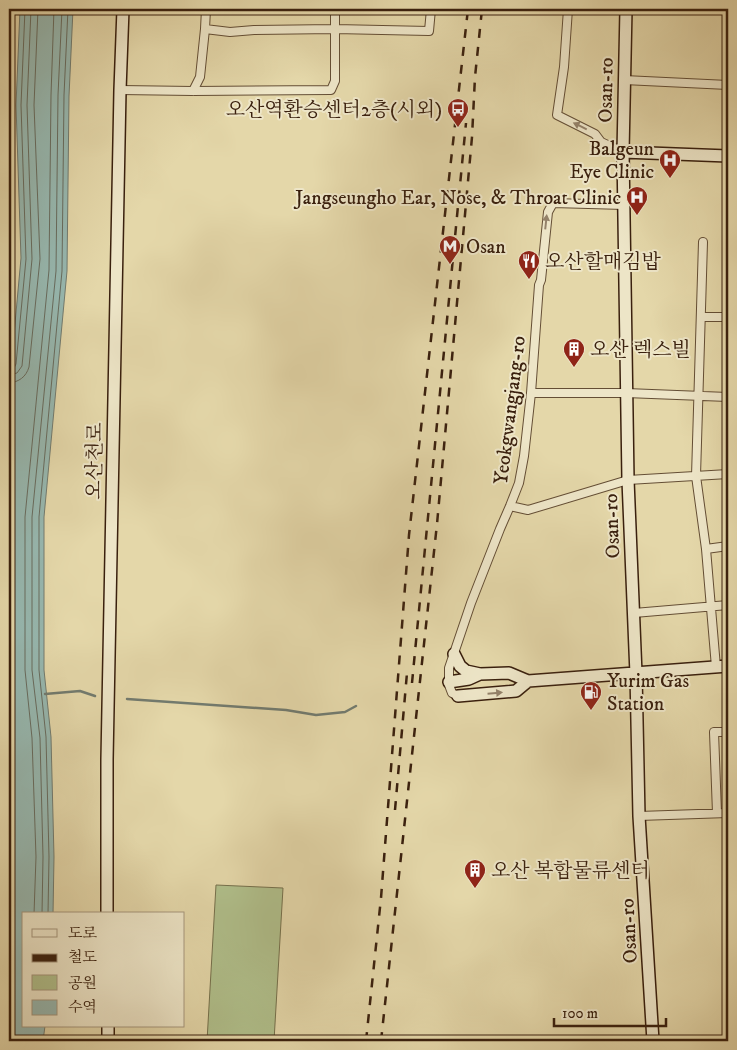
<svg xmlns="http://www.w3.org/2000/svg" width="737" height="1050" font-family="'IM FELL DW Pica','Noto Serif KR',serif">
<rect width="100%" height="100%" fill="#e4d7a9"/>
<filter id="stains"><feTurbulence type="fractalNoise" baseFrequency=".004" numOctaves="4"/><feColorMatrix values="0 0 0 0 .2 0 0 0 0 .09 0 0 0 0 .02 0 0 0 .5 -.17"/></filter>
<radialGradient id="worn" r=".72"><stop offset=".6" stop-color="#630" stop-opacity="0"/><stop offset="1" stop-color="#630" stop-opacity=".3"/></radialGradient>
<path fill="#b0bf8b" stroke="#75704c" d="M216,885L283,888L274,1041H207Z"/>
<path fill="#97b8b0" stroke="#727b6f" d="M20,9H73L69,96L67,271L44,517V670L51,737L54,857L53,914H24V1026H45L43,1041H9V389L21,258L16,105Z"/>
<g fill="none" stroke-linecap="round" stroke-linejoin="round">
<path stroke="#686c5f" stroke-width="1" d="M9,369L14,368L16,364L26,259L21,105L25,9
M9,375L17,373L22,366L32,259L27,105L31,9
M9,383C19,382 26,377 29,367L40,259L34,105L38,9
M34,914L36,857L32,738L25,670V517L49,270L51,95L54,9
M42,914L43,857L40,738L32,670V517L56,271L58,95L62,9
M48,914L49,857L46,737L39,670V517L62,271L64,95L68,9"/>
<path stroke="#727b6f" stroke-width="2.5" d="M45,694L80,691L95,696
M127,699L286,710L316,715L345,712L356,706"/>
<g stroke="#644e35" stroke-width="10">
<path id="street" d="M335,9V29L429,31L431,9
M568,9L564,67L557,115L595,134L601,142L623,152
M624,80L728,85
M120,90L193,91L331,90L335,81V29L254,30L230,32L205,29
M193,91L200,77L205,29L206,9
M703,242L696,476L706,549L728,546
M701,317H728
M531,393H626L728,397
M510,506L528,510L628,480L728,474
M706,549L716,667
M634,613L728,605
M458,696L452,693L449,685V668L471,603L500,529L510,506L519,483L524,456L531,393L539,285L541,280L548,212L553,203L624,205
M717,813L714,732H728
M639,816L728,813"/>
</g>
<g stroke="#3a200e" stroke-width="14">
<path id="secondary" d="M626,9L623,152L628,480L636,674L639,816L653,1041
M623,152L728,156
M454,654L460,666L466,671L480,674L509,673L528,681L728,666
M449,682L469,679L480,674
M458,696L516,691L528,681
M107,914V759L120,90L123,9
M108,1026V1041"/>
</g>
<use href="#street" stroke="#ede5c7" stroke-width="8"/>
<use href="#secondary" stroke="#ede5c7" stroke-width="11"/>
<path stroke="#3a200e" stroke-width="2.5" stroke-dasharray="9 9" stroke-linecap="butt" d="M412,683L466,123
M395,810L407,673
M366,1041L381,898L409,535L468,9
M381,1041L437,524L472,137L475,77L482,9"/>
</g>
<defs><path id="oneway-solid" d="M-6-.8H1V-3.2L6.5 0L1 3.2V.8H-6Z" transform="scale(1.25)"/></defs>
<g fill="#94826a">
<use href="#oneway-solid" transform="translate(580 126) rotate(-154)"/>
<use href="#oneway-solid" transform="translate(546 222) rotate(-84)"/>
<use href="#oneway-solid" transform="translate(495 693) rotate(-5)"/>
</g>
<defs>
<g id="bus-pin" transform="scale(1.125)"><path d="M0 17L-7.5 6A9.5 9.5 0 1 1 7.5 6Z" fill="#8f2418" stroke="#ede5c7"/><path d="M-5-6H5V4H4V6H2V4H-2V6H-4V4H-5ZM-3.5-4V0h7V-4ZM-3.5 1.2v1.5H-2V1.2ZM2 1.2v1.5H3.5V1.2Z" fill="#fff"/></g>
<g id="hospital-pin" transform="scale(1.125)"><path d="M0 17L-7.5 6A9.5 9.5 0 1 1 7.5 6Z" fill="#8f2418" stroke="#ede5c7"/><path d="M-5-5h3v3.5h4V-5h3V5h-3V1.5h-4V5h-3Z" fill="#fff"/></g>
<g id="metro-pin" transform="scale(1.125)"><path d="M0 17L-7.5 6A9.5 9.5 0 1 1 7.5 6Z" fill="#8f2418" stroke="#ede5c7"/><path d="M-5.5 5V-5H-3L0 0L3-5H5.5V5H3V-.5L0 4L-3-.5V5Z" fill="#fff"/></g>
<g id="restaurant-pin" transform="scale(1.125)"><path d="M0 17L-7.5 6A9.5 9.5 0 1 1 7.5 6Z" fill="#8f2418" stroke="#ede5c7"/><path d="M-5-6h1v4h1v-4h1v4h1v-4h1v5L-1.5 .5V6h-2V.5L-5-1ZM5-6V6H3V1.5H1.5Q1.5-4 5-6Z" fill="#fff"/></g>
<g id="building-pin" transform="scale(1.125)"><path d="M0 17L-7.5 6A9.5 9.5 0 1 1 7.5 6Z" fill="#8f2418" stroke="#ede5c7"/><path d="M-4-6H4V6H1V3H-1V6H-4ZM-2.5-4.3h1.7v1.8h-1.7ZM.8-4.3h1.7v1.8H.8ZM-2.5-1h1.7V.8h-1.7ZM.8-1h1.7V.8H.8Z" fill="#fff"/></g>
<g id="fuel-pin" transform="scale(1.125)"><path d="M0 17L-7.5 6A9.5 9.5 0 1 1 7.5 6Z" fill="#8f2418" stroke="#ede5c7"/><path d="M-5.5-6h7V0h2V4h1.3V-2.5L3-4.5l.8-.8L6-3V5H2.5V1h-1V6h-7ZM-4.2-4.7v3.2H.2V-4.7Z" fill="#fff"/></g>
</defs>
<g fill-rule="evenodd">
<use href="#bus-pin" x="458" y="109"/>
<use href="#hospital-pin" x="670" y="160"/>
<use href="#hospital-pin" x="637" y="197"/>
<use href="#metro-pin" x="450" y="246"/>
<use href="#restaurant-pin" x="529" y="261"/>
<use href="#building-pin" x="574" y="349"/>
<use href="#fuel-pin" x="591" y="692"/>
<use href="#building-pin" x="475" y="870"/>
</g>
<g text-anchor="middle" stroke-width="4" stroke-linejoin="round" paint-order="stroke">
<g font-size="20" fill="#3a200e" stroke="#ede5c7">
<text transform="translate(605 90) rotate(-89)" y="7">Osan-ro</text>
<text transform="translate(509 410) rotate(-83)" y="7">Yeokgwangjang-ro</text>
<text transform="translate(94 461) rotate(-89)" y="7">오산천로</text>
<text transform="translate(611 526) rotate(-92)" y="7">Osan-ro</text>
<text transform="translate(628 931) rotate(-93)" y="7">Osan-ro</text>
</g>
<g font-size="20" fill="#3a200e" stroke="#ede5c7" text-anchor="start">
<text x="442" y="116" text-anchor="end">오산역환승센터2층(시외)</text>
<text x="654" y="155" text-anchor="end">Balgeun<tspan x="654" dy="23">Eye Clinic</tspan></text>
<text x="621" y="204" text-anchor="end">Jangseungho Ear, Nose, &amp; Throat Clinic</text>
<text x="466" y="253">Osan</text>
<text x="545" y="268">오산할매김밥</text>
<text x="590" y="356">오산 렉스빌</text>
<text x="607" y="687">Yurim Gas<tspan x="607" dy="23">Station</tspan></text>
<text x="491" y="877">오산 복합물류센터</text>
</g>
</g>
<rect width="737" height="1050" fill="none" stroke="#e4d7a9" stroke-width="30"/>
<rect x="10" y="10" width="717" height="1030" fill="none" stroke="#3a200e" stroke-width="2.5"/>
<rect x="15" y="15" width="707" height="1020" fill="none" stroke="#3a200e"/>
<rect x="22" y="912" width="162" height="115" fill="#ede5c7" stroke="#a5967d"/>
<rect x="32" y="929" width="25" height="8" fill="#ede5c7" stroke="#a5967d"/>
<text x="68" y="938" font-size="15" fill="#3a200e">도로</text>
<rect x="32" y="954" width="25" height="8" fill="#3a200e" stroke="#a5967d"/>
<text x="68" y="962" font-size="15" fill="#3a200e">철도</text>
<rect x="32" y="975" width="25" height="15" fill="#b0bf8b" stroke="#a5967d"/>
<text x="68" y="988" font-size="15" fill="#3a200e">공원</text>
<rect x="32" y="1000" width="25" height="15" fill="#97b8b0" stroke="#a5967d"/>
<text x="68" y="1012" font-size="15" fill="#3a200e">수역</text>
<path d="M554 1018v8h112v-8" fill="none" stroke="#3a200e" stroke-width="2.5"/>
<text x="562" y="1018" font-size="15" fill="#3a200e" stroke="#ede5c7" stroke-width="4" paint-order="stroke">100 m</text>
<rect width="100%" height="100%" filter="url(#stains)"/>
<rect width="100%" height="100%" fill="url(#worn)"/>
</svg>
